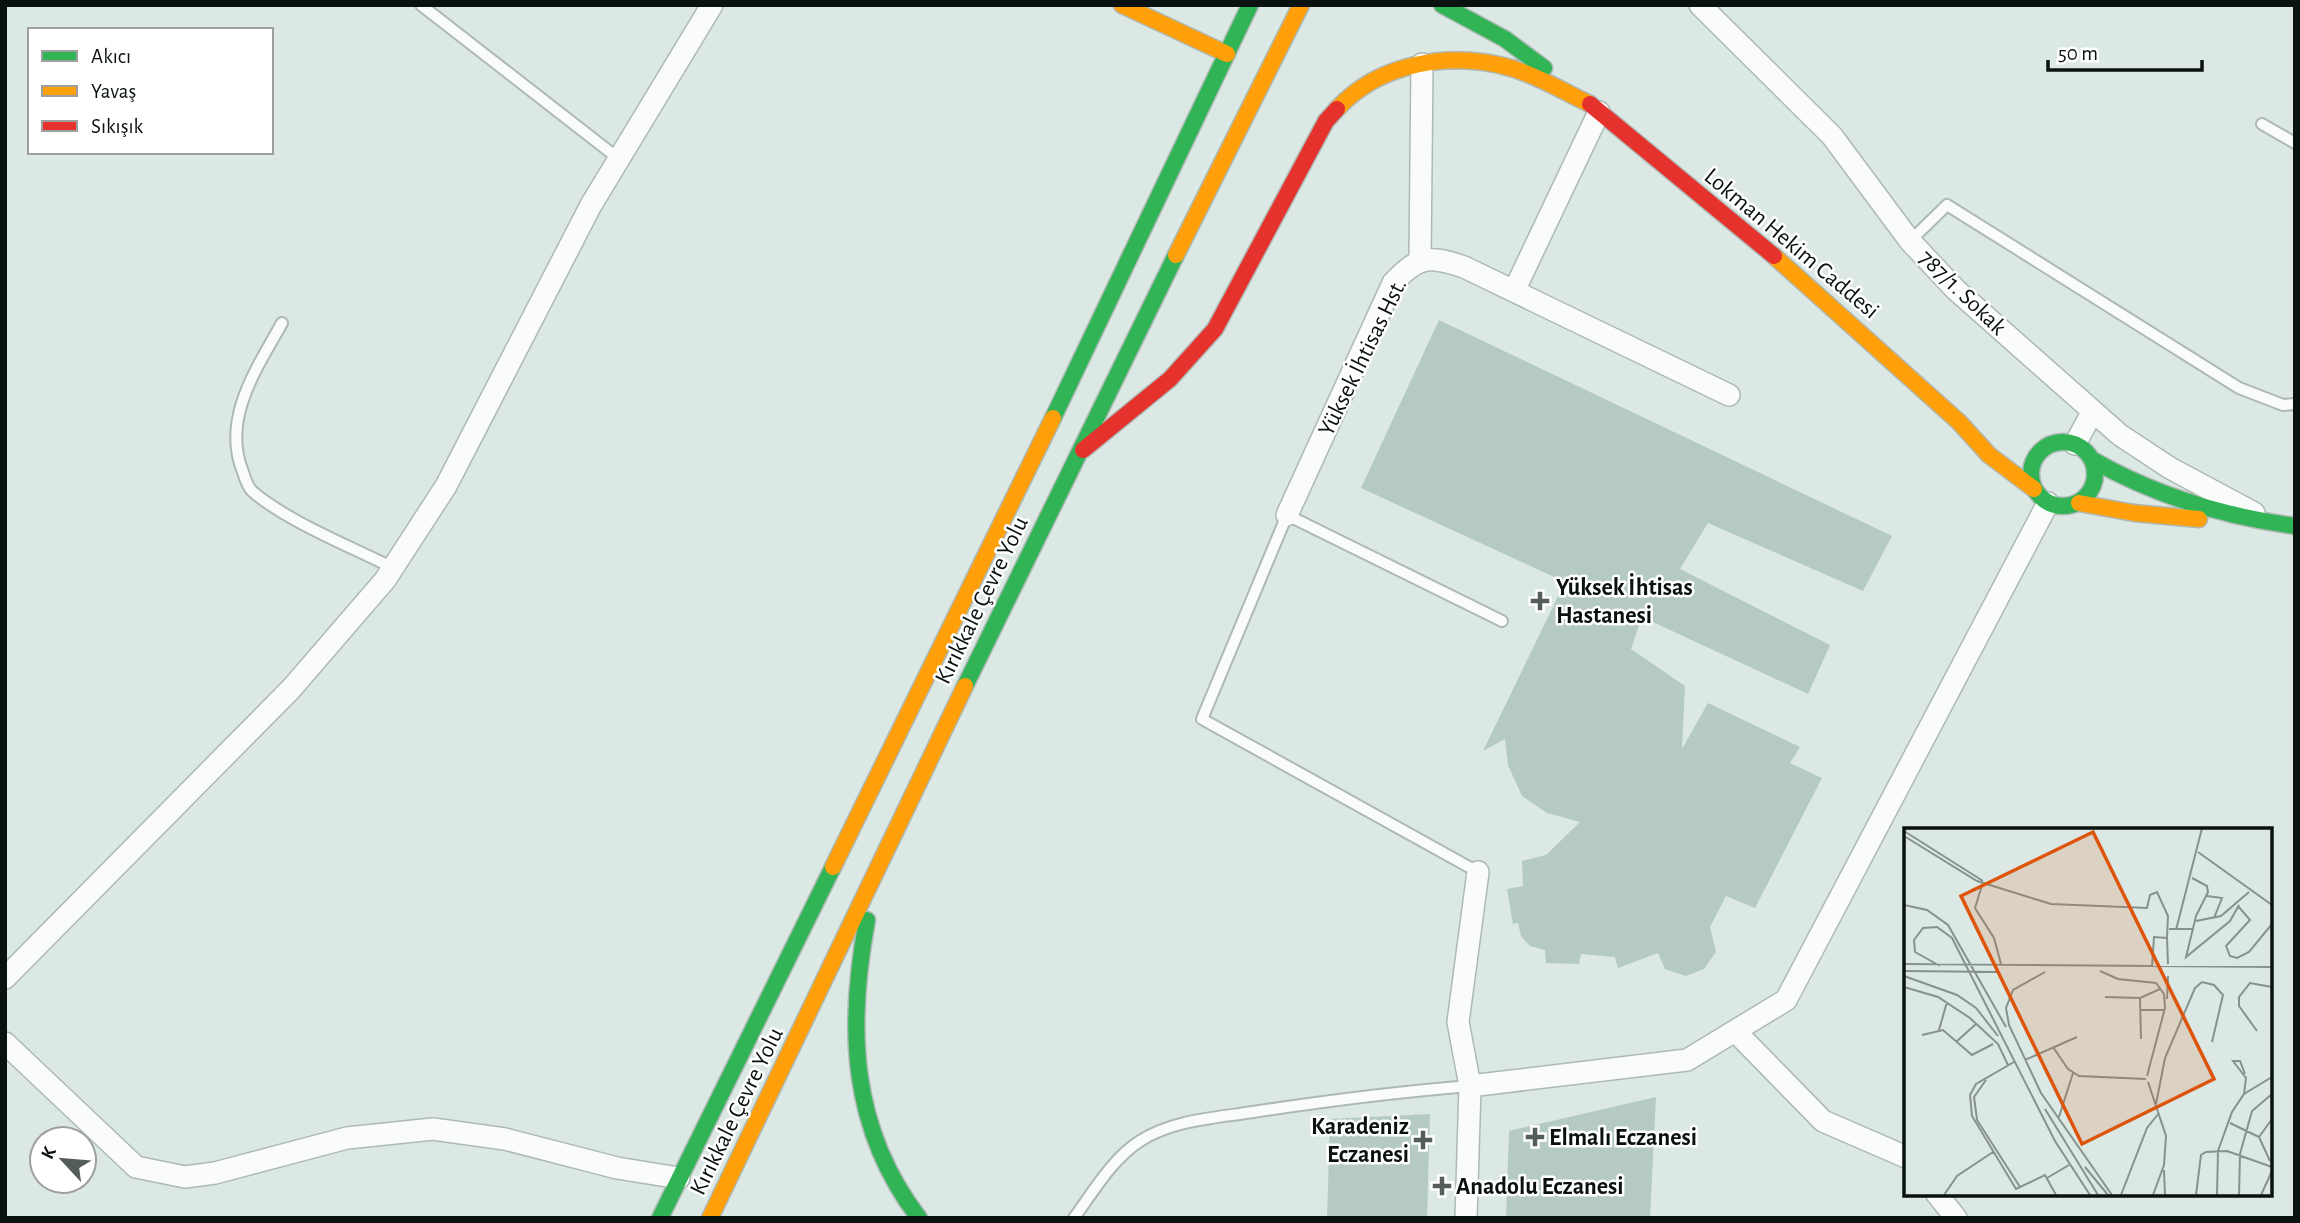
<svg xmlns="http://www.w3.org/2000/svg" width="2300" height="1223" font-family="'Alegreya Sans',sans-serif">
<rect width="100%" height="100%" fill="#dbe8e4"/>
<path fill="#b4cac3" d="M1439,320L1892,536L1863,591L1708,523L1680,569L1830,645L1808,694L1642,617L1631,649L1685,686L1682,749L1708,703L1800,747L1790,763L1822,778L1755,908L1726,896L1710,927L1716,952L1704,969L1686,976L1665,969L1658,953L1618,968L1615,957L1581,954L1579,964L1546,963L1545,950L1530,946L1521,936L1518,923L1513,924L1507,889L1523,886L1522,861L1546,855L1580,822L1547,813L1522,796L1508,765L1505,739L1483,751L1565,582L1361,488Z
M1656,1097L1650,1218H1506L1509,1131Z
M1430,1114L1427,1218H1327L1330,1119Z"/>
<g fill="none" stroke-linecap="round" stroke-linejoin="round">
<g stroke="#aeb9b5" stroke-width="14">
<path id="lane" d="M421,5L619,159
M2262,124L2295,143
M1910,241L1947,205L2239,388L2283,405L2295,404
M282,323C257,368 221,419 243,472C245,478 247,486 252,491C286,521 352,547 393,568
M1478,872L1202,719L1287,515L1502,621
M1074,1218C1093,1192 1112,1159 1140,1141C1172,1120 1215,1118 1253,1112C1325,1101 1397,1092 1470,1086"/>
</g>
<g stroke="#aeb9b5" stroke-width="24">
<path id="street" d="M1700,5L1832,136L1910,241L1956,290L2120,435L2170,468L2254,513
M1420,260L1422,64
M1514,291L1599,112
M2075,444L2093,411
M1287,515L1393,283C1418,256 1429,255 1464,267L1729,395
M5,978L291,689L385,580L446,486L591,205L712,5
M1735,1031L1823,1121L1906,1157
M5,1043L136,1167L185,1177L215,1173L347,1138L433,1129L505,1139L617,1168L679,1178
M1470,1086L1687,1060L1786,1000L2048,503
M1936,1193L1956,1218
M1466,1218L1470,1086L1458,1022L1478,872"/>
</g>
<g stroke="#aeb9b5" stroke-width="19">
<path id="fast" d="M1442,5L1505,39L1544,68
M1053,418L1250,5
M2031 474a32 32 0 1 1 64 0a32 32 0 1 1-64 0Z
M2091,459C2155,496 2222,516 2295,526
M965,686L1176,255
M867,920C847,1027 850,1128 919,1218
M660,1218L833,867"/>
</g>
<g stroke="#aeb9b5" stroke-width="19">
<path id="slow" d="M1122,5L1227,54
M1337,109C1380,62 1451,51 1511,68C1539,76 1564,92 1590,104
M1176,255L1301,5
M1774,256L1959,422L1989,455L2034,489
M2079,503L2134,513L2199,519
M833,867L1053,418
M710,1218L965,686"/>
</g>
<g stroke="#aeb9b5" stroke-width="19">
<path id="jam" d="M1590,104L1774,256
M1083,450L1170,379L1215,329L1326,121L1337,109"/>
</g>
<use href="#lane" stroke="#fafcfb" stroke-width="10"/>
<use href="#street" stroke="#fafcfb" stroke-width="21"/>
<use href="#fast" stroke="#30b455" stroke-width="16"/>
<use href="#slow" stroke="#ff9f0a" stroke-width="16"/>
<use href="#jam" stroke="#e5322d" stroke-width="16"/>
</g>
<g fill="#535d5a" stroke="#fff" stroke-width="2.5">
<path d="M1536.5 590.5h7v7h7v7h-7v7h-7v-7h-7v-7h7z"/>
<path d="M1531.5 1126.5h7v7h7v7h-7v7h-7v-7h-7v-7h7z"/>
<path d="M1419.5 1129.5h7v7h7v7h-7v7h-7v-7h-7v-7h7z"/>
<path d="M1438.5 1175.5h7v7h7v7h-7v7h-7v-7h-7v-7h7z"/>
</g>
<g text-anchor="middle" stroke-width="5" stroke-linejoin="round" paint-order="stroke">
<g font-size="24" fill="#0a120f" stroke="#fff">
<text transform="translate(1792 243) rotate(40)" y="8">Lokman Hekim Caddesi</text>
<text transform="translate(1963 292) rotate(44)" y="8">787/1. Sokak</text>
<text transform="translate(1362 357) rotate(-64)" y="8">Yüksek İhtisas Hst.</text>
<text transform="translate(981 600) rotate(-64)" y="8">Kırıkkale Çevre Yolu</text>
<text transform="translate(736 1111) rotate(-64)" y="8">Kırıkkale Çevre Yolu</text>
</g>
<g font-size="24" font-weight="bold" fill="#0a120f" stroke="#fff" text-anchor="start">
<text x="1556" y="595">Yüksek İhtisas<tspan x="1556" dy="28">Hastanesi</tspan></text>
<text x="1409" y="1134" text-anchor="end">Karadeniz<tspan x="1409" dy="28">Eczanesi</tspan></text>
<text x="1549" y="1145">Elmalı Eczanesi</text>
<text x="1456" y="1194">Anadolu Eczanesi</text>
</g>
</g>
<g transform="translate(1904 828)">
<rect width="368" height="368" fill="#dbe8e4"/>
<path fill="none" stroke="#87928f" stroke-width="2" d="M0,3L79,53M0,8L73,53L147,76L243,80L246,67L253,64L264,88L263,109M294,24L368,77M288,50L303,58L304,64L292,88L282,129L326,93L335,77M79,54L71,80L90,110L97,136M303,68L318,70L310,90M0,77L23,82L44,97L102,199M334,78L346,92L322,118L326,128L333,130L345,124L368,96M292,93L317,88L345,64M265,101H288M272,102L298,0M0,136L368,139M36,138L11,124L10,112L19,100L33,99L48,110L151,313L186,367M248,139L250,109L263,110L264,136M0,143L95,144M196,143L214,151L252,155L260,166L261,180M141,144L109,162L102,180L105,197L137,265L208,367M0,148L53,167L72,180L94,208M0,159L34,169L66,190L94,216L104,237M201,169L236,170L237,211M236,170L256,161M263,171L264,148M237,182H261M35,202L43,174M353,203L335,178V169L346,155L368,159M18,207L39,202L68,227L89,216M52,214L72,196M149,219L164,241L175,248L242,251M121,232L173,209M110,234L72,256L66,267L68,288L112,361L141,347L152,367M243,248L261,180M82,252L70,269L73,292L116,359M244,254L262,308L260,337L249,367M340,266L342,250L329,233H336L341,246M252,276L261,230L291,160L298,154L310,157L319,167L308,214M141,281L194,367M155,289L169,245M326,295L355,309M355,309L366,333M355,309L368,291M181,339L204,367M260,342L261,367M143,350L165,337M40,367L53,348L89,324M217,367L243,300L255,285M292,367L297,327L302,324L323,323L368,339M313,367L314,323L328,284L340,266L368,249M335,367L336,326L348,283L368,266M357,367L368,343"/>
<path fill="#dd550c" fill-opacity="0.15" stroke="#dd550c" stroke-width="3.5" d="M189,4L310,251L178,316L57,68Z"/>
<rect width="368" height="368" fill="none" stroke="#0a120f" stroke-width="3.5"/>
</g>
<rect width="2300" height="1223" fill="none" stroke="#0a120f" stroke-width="14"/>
<rect x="28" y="28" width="245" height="126" fill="#ffffff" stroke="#9da09f" stroke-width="2"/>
<rect x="42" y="51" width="35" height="10" fill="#30b455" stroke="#9da09f" stroke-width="2"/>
<text x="91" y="63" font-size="21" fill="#0a120f">Akıcı</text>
<rect x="42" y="86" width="35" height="10" fill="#ff9f0a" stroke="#9da09f" stroke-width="2"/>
<text x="91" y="98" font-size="21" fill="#0a120f">Yavaş</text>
<rect x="42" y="121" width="35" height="10" fill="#e5322d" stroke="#9da09f" stroke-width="2"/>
<text x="91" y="133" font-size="21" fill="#0a120f">Sıkışık</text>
<g transform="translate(63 1160) rotate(296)"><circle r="33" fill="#ffffff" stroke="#9da09f" stroke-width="2"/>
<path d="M0-5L12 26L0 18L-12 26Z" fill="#535d5a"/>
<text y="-10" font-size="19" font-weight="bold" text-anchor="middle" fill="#0a120f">K</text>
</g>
<path d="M2048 60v10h154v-10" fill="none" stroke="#0a120f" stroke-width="3.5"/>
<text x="2058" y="60" font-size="21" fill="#0a120f" stroke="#ffffff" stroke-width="5" paint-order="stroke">50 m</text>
</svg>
